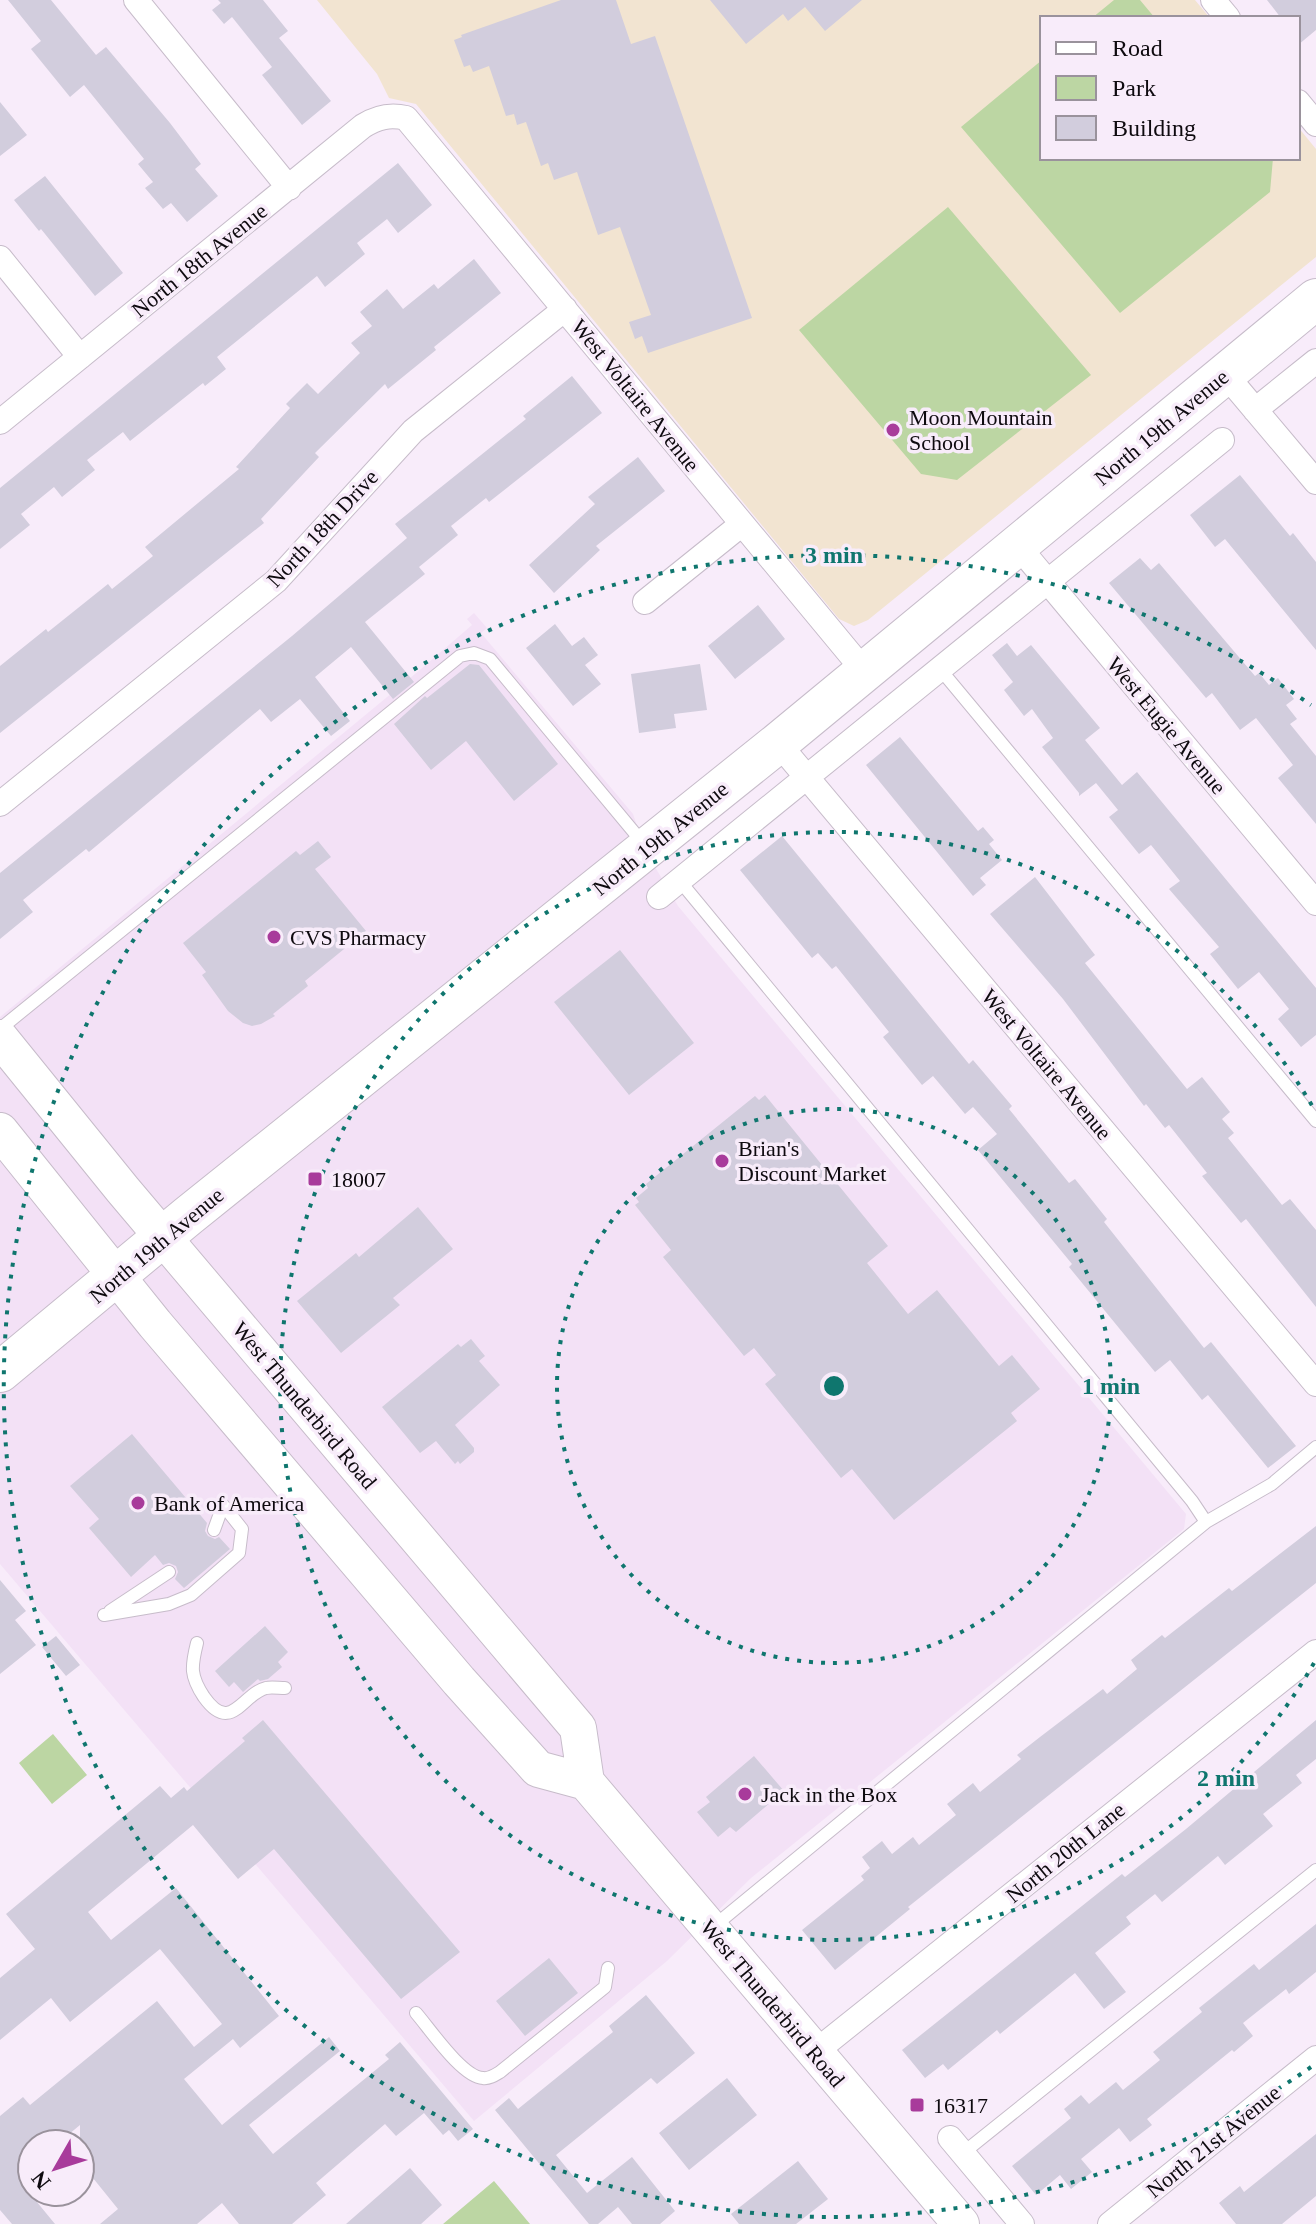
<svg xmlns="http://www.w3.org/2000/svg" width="1316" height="2224" font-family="Georgia,serif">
<rect width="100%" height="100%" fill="#f8ecfa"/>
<path fill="#f3e1f6" d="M474,613L487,628L481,633L633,814L645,850L678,906L1186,1514L1184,1529L751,1878L667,1961L474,2121L0,1564V1017L421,669L472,625L467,619Z"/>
<path fill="#f2e4d1" d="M317,0H1195L1210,18H1042V158H1298V127L1316,149V257L868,620L854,626L839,619L416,104L389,98L377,74Z"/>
<path fill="#bcd6a3" d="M1114,0H1140L1155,18H1092Z
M1042,60V158H1273L1270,192L1120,313L961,127Z
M948,207L1091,375L957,480L921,474L799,330Z
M53,1734L87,1775L52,1804L19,1763Z
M494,2181L530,2224H443Z"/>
<path fill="#d2cddd" d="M8,0H51L96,55L106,47L170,123L201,164L195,169L218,196L187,222L171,203L163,209L145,188L153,182L138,164L144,159L84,85L70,97L31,49L41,41Z
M218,0H263L288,31L279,38L331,101L302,125L262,75L272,67L232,17L224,24L212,10L221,3Z
M561,0H616L631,44L655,36L752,318L648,353L642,336L635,339L629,322L651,315L620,227L598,235L577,172L554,180L548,163L541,166L526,122L517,125L514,114L506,116L489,66L473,72L470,65L464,67L454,40L462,37L461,35Z
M710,0H862L825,31L805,7L788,21L783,14L746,44Z
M1267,0H1316V30L1298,45V18H1281Z
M0,102L27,135L0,156Z
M398,163L432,205L398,233L387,219L357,243L365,254L325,287L317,276L217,357L226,369L205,386L203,383L130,441L123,432L87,460L95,470L62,497L54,487L21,514L30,525L0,549V488Z
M45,176L123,273L95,296L41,229L39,231L14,200Z
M474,259L501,293L434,347L436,350L388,389L385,384L315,453L319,457L261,519L264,523L0,733V666L46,629L48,632L108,584L112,589L153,556L145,547L239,469L236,467L290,408L286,404L307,383L318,394L360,353L351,343L372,326L360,312L387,289L403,309L434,284L438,289Z
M572,376L602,413L489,502L486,498L451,526L458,535L419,567L425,574L365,622L414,682L393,699L351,647L315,677L350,721L331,736L300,699L271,722L260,709L89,852L86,849L23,900L33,912L0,939V873L292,636L407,538L395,524L526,419L523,416Z
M638,457L665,491L596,546L600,550L554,593L529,565L595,504L588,497Z
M1240,475L1290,536L1293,533L1316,562V650L1225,539L1215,547L1190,515Z
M1140,558L1151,570L1159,563L1255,676L1259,673L1269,685L1278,678L1294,699L1286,705L1297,719L1290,724L1316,756V824L1278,778L1293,765L1256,718L1240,730L1212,693L1206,698L1109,583Z
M758,605L785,639L735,679L708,646Z
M555,624L572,646L584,637L598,655L585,665L601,684L573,706L526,648Z
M1007,643L1017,656L1031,645L1100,728L1085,740L1122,785L1137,772L1316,988V1035L1301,1047L1278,1019L1289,1009L1259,972L1238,989L1210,954L1219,947L1169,889L1180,881L1151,845L1139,854L1109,817L1118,810L1096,783L1079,796V793L1042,747L1053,738L1032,709L1024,716L1004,690L1013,682L992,655Z
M470,664L479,665L558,764L514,801L466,741L431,770L394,724L425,696L427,698Z
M700,664L707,710L674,714L676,728L639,733L631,674Z
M900,737L978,831L983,827L994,840L989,844L1002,860L980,878L986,885L973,896L866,765Z
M782,836L969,1064L973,1060L1012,1106L1009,1109L1069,1183L1075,1179L1107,1219L1104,1222L1204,1348L1211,1342L1296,1446L1268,1468L1208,1395L1202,1400L1170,1360L1155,1372L1069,1267L1072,1264L978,1150L997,1134L973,1107L965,1114L933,1076L922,1085L883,1037L889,1032L836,966L832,969L818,953L812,958L740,870Z
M318,841L331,857L315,869L366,931L305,981L308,986L273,1014L275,1016L261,1024L252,1026L243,1023L228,1011L202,975L206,972L183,943L296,851L300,855Z
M1035,877L1095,955L1085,963L1187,1089L1202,1077L1230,1112L1222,1119L1234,1133L1228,1138L1282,1205L1290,1199L1316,1230V1307L1246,1219L1241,1223L1202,1176L1207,1173L1169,1125L1165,1128L1146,1104L1144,1106L1063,999L990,914Z
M620,950L694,1043L629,1095L554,1002Z
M765,1095L888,1246L867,1263L908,1314L937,1290L999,1366L1012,1355L1040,1389L1011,1413L1017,1421L894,1520L852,1469L841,1478L765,1384L776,1375L754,1348L744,1356L663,1257L671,1250L635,1205L639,1202L636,1198L648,1188L646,1184L755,1096L759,1100Z
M418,1207L453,1249L393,1298L400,1305L341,1353L297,1301L356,1253L359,1257Z
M471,1339L485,1356L479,1361L500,1385L455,1425L474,1448V1452L460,1464L458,1461L455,1464L436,1441L420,1453L382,1407L458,1344L461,1347Z
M132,1434L207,1523L205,1531L208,1536L215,1539L219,1537L230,1549L184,1588L175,1579L178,1572L176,1566L169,1563L163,1565L155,1555L131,1577L89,1528L99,1519L70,1486Z
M1316,1526V1583L908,1907L910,1909L835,1970L802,1930L864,1880L861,1876L870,1868L862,1857L882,1841L892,1854L913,1837L919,1845L956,1815L947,1804L973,1783L980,1792L1021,1759L1017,1755L1040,1737L1103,1689L1107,1694L1137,1669L1131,1660L1162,1635L1165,1638L1229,1588L1232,1591Z
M0,1580L26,1611L15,1620L36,1645L0,1674Z
M265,1626L288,1652L278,1662L282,1667L268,1679L260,1681L258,1679L243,1692L234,1682L229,1687L215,1671Z
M56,1636L80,1665L66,1676L42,1647Z
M263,1720L460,1952L401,1999L274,1849L238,1879L193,1825L88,1912L111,1940L176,1888L279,2016L240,2048L233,2039L184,2079L222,2125L329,2037L340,2051L249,2125L273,2154L389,2059L385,2055L400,2042L473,2129L458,2141L449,2130L443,2135L424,2113L396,2136L385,2124L316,2183L326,2195L292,2224H239L222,2203L197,2224H100L118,2209L80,2162V2125L57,2144H32V2196L55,2224H12L0,2210V2116L23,2097L30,2105L157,2001L194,2047L222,2024L160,1949L70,2022L51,1998L0,2040V1978L35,1949L6,1914L160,1786L171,1798L184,1787L187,1791L245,1741L242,1738Z
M1316,1720V1759L1296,1775L1302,1783L1263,1814L1273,1826L1225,1865L1218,1856L1162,1902L1155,1894L1126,1917L1131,1924L1095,1953L1126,1992L1104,2009L1075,1973L1000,2034L997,2030L948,2070L943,2064L925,2078L902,2050L1122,1874L1125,1877L1186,1829Z
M754,1756L784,1791L736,1832L730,1827L718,1837L697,1812L710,1802L706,1797Z
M1316,1924V1972L1289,1994L1286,1989L1243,2023L1253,2036L1234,2052L1232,2050L1147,2119L1152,2125L1130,2142L1119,2128L1081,2159L1092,2172L1071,2189L1060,2175L1036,2195L1012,2166L1071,2118L1064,2109L1081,2095L1089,2104L1116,2082L1123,2090L1160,2060L1153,2052L1202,2012L1199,2008L1254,1964L1259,1970Z
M549,1958L578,1993L525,2036L496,2001Z
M646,1995L695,2053L657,2084L651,2078L556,2155L587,2193L632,2157L675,2211L660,2224H632L618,2207L598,2224H589L495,2110L509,2098L518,2109L613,2032L609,2026Z
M727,2078L757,2115L689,2170L659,2133Z
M1316,2134V2196L1282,2224H1236L1219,2203L1240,2186L1244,2192Z
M798,2161L828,2199L796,2224H739L731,2214Z
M410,2168L442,2205L421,2224H346Z"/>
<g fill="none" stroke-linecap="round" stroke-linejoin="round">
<g stroke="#c7bcca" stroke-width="14">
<path id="lane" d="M940,669L1316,1121
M679,880L1192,1501L1206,1522
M0,1029L460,656L474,653L490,659L643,843
M110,1611L169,1572
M104,1615L169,1604L191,1595L239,1553L242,1529L223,1505L214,1530
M197,1643C191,1667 190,1676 204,1697C231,1735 242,1694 266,1688C271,1687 279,1688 285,1688
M713,1927L1206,1522L1272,1484L1316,1447
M416,2013C430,2029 462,2077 483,2078C489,2079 495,2075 500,2072L605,1987L608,1968
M963,2153L1316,1870"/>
</g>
<g stroke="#c7bcca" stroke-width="26">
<path id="street" d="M136,0L289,188
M1213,0L1228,18
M1298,102L1316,124
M0,258L80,357
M1225,374L1316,482
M1255,410L1316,361
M0,422L363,126C377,117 390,114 406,118L865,672
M1018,546L1316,903
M645,602L742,524
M778,743L1316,1384
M0,804L276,581L413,431L565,309
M659,897L1222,440
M815,2052L1316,1652
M950,2138L1022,2224
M1110,2224L1316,2058"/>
</g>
<g stroke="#c7bcca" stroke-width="38">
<path id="secondary" d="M0,1038L123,1190L578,1728L586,1782L961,2224
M0,1131L155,1324L459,1681L538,1769L586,1782"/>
</g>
<g stroke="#c7bcca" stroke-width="42">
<path id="primary" d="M0,1372L188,1216L778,743L1316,299"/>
</g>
<use href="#lane" stroke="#fff" stroke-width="12"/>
<use href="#street" stroke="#fff" stroke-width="24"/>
<use href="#secondary" stroke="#fff" stroke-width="36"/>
<use href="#primary" stroke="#fff" stroke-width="40"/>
</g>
<g fill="none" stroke="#0f766e" stroke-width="4" stroke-dasharray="4 8">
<circle cx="834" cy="1386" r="277"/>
<path d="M1314 1663A554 554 0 1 1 1314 1109"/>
<path d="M1311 2067A831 831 0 1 1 1311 705"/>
</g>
<g fill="#a83b9b" stroke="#f8ecfa" stroke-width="3">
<circle cx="893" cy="430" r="8"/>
<circle cx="274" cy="937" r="8"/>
<circle cx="722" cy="1161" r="8"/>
<rect x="307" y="1171" width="16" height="16" rx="4"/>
<circle cx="138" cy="1503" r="8"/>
<circle cx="745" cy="1794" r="8"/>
<rect x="909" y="2097" width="16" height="16" rx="4"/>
</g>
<g text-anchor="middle" stroke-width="7" stroke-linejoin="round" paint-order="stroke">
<g font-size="22" fill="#0e0a0f" stroke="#f8ecfa">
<text transform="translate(199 260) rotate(-39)" y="8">North 18th Avenue</text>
<text transform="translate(636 395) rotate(51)" y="8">West Voltaire Avenue</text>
<text transform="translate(1161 427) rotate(-40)" y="8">North 19th Avenue</text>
<text transform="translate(322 528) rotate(-47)" y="8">North 18th Drive</text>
<text transform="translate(1167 725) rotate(50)" y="8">West Eugie Avenue</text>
<text transform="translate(660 838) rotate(-39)" y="8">North 19th Avenue</text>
<text transform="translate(1047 1064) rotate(50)" y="8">West Voltaire Avenue</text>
<text transform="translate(156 1245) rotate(-40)" y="8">North 19th Avenue</text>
<text transform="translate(305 1405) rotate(50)" y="8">West Thunderbird Road</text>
<text transform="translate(1065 1852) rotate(-39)" y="8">North 20th Lane</text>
<text transform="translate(773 2003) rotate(50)" y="8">West Thunderbird Road</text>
<text transform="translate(1213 2141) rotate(-39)" y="8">North 21st Avenue</text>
</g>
<g font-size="22" fill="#0e0a0f" stroke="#f8ecfa" text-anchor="start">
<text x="909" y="425">Moon Mountain<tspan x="909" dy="25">School</tspan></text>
<text x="290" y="945">CVS Pharmacy</text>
<text x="738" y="1156">Brian's<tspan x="738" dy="25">Discount Market</tspan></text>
<text x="331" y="1187">18007</text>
<text x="154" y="1511">Bank of America</text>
<text x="761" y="1802">Jack in the Box</text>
<text x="933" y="2113">16317</text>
</g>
</g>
<circle cx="834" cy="1386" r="12" fill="#0f766e" stroke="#f8ecfa" stroke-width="4"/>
<g font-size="24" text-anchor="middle" font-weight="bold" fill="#0f766e" stroke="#f8ecfa" stroke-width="7" stroke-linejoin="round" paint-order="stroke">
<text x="834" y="563">3 min</text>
<text x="1111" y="1394">1 min</text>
<text x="1226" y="1786">2 min</text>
</g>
<rect x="1040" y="16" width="260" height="144" fill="#f8ecfa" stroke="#9a929c" stroke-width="2"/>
<rect x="1056" y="42" width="40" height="12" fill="#ffffff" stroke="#9a929c" stroke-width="2"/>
<text x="1112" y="56" font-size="24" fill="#0e0a0f">Road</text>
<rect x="1056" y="76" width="40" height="24" fill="#bcd6a3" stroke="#9a929c" stroke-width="2"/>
<text x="1112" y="96" font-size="24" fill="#0e0a0f">Park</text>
<rect x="1056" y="116" width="40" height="24" fill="#d2cddd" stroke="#9a929c" stroke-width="2"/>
<text x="1112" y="136" font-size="24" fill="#0e0a0f">Building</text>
<g transform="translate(56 2168) rotate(231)"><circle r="38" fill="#f8ecfa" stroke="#9a929c" stroke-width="2"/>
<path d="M0-6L14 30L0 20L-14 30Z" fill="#a83b9b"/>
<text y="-12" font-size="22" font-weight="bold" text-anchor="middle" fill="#0e0a0f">N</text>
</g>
</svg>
